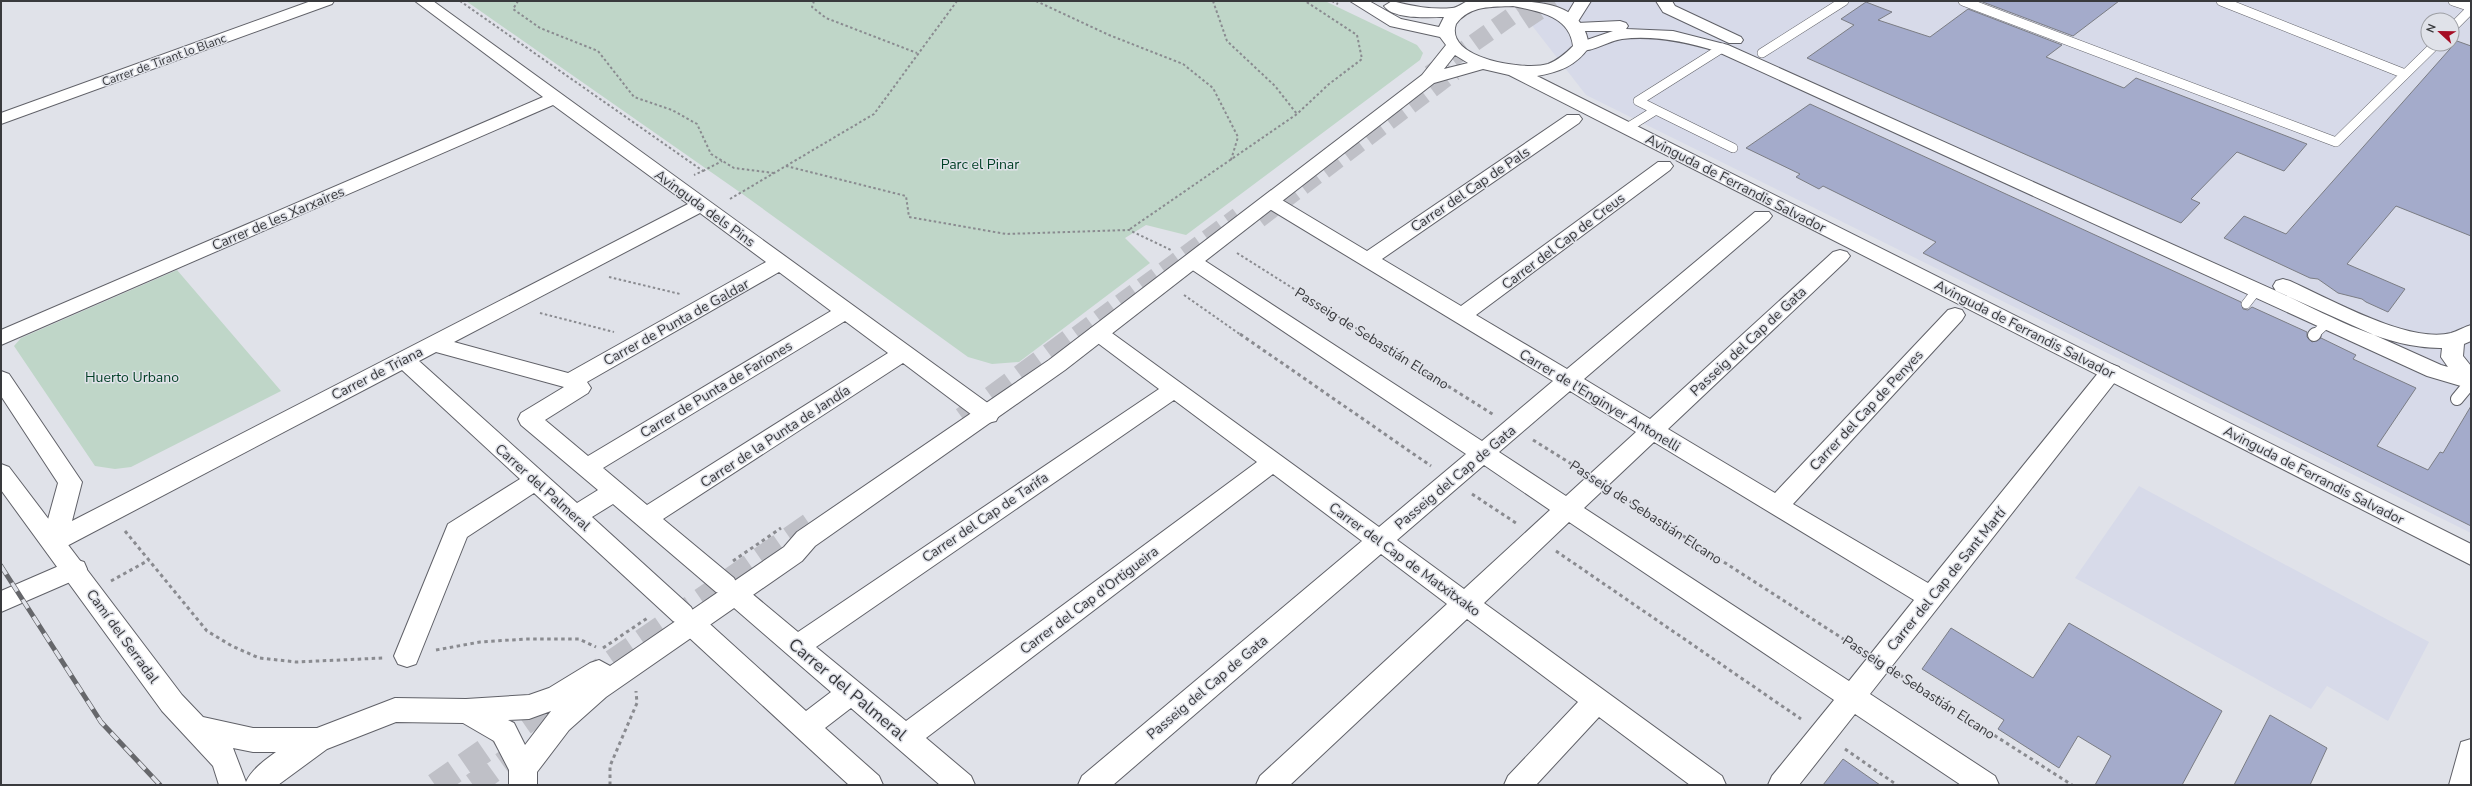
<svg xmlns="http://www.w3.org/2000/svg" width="2472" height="786" font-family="'Nunito Sans',sans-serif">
<rect width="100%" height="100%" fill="#e0e2e9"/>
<path fill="#d7dae9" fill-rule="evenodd" d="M1513,1H2471V533L1586,95ZM2428,20H2452V44H2428Z
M2139,486L2429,642L2388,721L2327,686L2311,709L2075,578Z"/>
<path fill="#bfd6c8" d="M466,1H1325L1417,45L1423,53L1420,60L1186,235L1146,225L1125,238L1150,263L1019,362L992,364L968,357L741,193Z
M177,270L281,391L131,467L115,469L95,466L14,346L21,338Z"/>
<path fill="#a4abcb" stroke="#7b7d84" d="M1980,1H2119L2073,36Z
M1866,2L1892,12L1878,20L1930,37L1968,9L2062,45L2046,57L2124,88L2136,78L2307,144L2284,171L2237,152L2191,199L2200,203L2181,223L1807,58L1854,25L1841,19Z
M2457,41L2471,46V236L2396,206L2347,264L2405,289L2388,312L2366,302L2362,299L2338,293L2318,279L2310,278L2224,238L2244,216L2286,234Z
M1810,104L2241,302L2243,309L2248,310L2252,307L2307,332V337L2312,342L2321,338L2356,355L2353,359L2416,388L2377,446L2428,470L2440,452L2443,453L2471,406V526L1923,253L1936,242L1823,186L1819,189L1796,177L1800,174L1746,148Z
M2069,623L2222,711L2182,785H2095L2111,756L2078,736L2059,768L1998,729L2004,720L1922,669L1951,628L2033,678Z
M2270,715L2327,748L2310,785H2234Z
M1843,759L1880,785H1823Z"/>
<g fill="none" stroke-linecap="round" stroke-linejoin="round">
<path stroke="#bfc0c7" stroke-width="18" stroke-dasharray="18 9" stroke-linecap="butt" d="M1524,21L1554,1
M1430,74L1533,1
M1259,219L1454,72
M1077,335L1238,216"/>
<path stroke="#bfc0c7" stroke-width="24" stroke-dasharray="24 12" stroke-linecap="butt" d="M963,419L1079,334
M583,682L818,519
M435,785L555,702
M473,785L529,745"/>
<g stroke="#606168" stroke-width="10">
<path id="lane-far1" d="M1963,1L2336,142L2436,44
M2221,1L2405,74
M2453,1L2471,7
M2452,28L2471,9
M1762,53L1844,1
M1656,110L1733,148
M1627,128L1656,110L1638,101L1722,48
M2246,304L2257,290
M2314,335L2328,322"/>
</g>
<g stroke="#606168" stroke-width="14">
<path id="lane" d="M2314,335L2315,334
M2457,399L2471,382"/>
</g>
<g stroke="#606168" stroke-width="2">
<path id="street" d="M311,1H334L332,4L1,124V113Z
M415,1H433L996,409L999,415L996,421L988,423L980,421L903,363L663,519L734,578L737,584L744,587L798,632L1159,389L1091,338L1087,333L1091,328L1098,326L1105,328L1379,527L1466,454L1185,265L1182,261L1185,257L1192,255L1199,257L1482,441L1553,381L1263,205L1261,201L1263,197H1277L1367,251L1567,115H1579L1582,119L1579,123L1382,259L1461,306L1658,162H1670L1673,166L1670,170L1476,315L1567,369L1755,212H1769L1772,216L1769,220L1584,379L1650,419L1833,252L1840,250L1847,252L1850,256L1847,260L1668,429L1775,493L1948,310L1955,308L1962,310L1965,315L1962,320L1793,504L1928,583L2103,367L2111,364L2119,367L2122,372L2119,377L1870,694L1995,776L1999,785H1961L1855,714L1799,785H1768L1772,776L1834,700L1569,522L1484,603L1722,776L1726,785H1690L1599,717L1536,785H1504L1508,776L1578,702L1467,619L1290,785H1256L1260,776L1447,604L1381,554L1113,785H1078L1082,776L1362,541L1273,474L926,738L971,776L975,785H940L851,708L825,728L879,776L883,785H849L683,632L679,624L673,621L534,493L467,537L416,664L407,667L398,664L394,656L448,524L520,479L402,370L63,548L54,551L45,548L42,541L58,483L1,396V371L9,374L82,482L72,521L688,204L553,105L1,345V330L543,97ZM700,213L766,262L568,373L454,342ZM779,272L831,311L588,456L545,420L588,393L591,388L587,382ZM845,321L888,353L647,505L603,468ZM436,352L564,387L521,413L518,419L521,425L598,490L577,503L419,361ZM1570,391L1636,432L1566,496L1499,452ZM1174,400L1257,462L906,721L816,647ZM1654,442L1914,600L1849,681L1584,508ZM1484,465L1550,510L1464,589L1397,540ZM613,504L716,592L723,594L726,601L831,692L806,711L701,616L695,614L691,607L592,517Z
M1575,1H1591L1577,23L1620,21L1626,23L1628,26L1626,29L1673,31L1728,45L2441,365L2448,367L2441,357L2442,348C2385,349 2327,314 2276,291L2273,286L2276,281L2283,279L2290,281C2330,299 2409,344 2451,333C2458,331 2464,327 2471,325V341L2464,344L2463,356L2471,366V389L2427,376L1716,51C1686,42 1654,35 1622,39C1607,41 1591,54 1575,50L1573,47L1575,44L1613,31H1572L1570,28L1572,26L1565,24L1563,21Z
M1656,1H1672L1675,6L1741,37L1743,40L1741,43H1729L1663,12Z
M75,559L84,562L87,569L84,576L1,612V591Z
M2471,739V785H2449L2461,742Z"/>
</g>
<g stroke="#606168" stroke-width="2">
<path id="secondary" d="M1350,1H1369L1401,19L1439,27L1444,17C1429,17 1394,20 1384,6L1392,1C1412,6 1431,10 1452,8C1458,8 1463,2 1469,1C1479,0 1492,1 1503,1C1538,1 1585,2 1589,47C1576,66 1559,72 1537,76L2471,544V565L1509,75L1483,69L1434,83L1065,370L815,546L802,561L606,697L569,730L537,772V785H509V770L494,741L463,723L396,722L327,749L278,785H219L213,766L162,711L1,490V464L9,467L182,695L203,717L253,728H317L395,698L466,699L529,695L549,688L590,663L599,660L610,666L784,547L797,532L1049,360L1422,75L1446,45L1440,37L1390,26ZM1513,6C1538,11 1570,16 1573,46C1565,54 1558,60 1548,64C1525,71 1444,59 1456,24C1470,5 1492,7 1513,6ZM1455,55L1468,63L1444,69ZM551,711L525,745L514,723L508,720L529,719ZM233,748L253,752H276C265,760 252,769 246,782Z"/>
</g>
<path stroke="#8a8b90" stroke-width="2" stroke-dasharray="2.5 2.5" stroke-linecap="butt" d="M460,1L703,171L694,175
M518,1L513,9L540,28L598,51L634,97L672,110L697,124L711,154L734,168L774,173
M814,1L812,7L826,18L917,53
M1036,1L1109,35L1183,64L1213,88L1238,137L1231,160
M1213,1L1227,41L1275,86L1297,114
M1332,1L1338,4
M786,166L906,196L909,217L1006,234L1129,230L1171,250
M703,171L722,161
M730,199L874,114L957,1
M1130,229L1297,114L1329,84L1362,59L1357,35L1305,1
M1237,253L1367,335
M609,277L680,294
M1184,295L1241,335
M540,313L614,332"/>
<path stroke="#8a8b90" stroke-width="3" stroke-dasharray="3.5 3.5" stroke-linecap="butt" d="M1240,334L1431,466
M1365,334L1494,415
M1533,440L1578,468
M1472,494L1516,523
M1618,494L1859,649
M125,531L207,631L232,646L259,658L296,662L383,658
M1556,551L1801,719
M733,561L781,528
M111,581L149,560
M603,648L649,617
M436,650L480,642L526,639H579L596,647
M1900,675L2072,785
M1845,749L1897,785
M610,785V766L637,703L636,691"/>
<use href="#lane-far1" stroke="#fff" stroke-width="9"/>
<use href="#lane" stroke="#fff" stroke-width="12"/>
<use href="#street" fill="#fff" fill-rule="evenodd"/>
<use href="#secondary" fill="#fff" fill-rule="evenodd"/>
<g stroke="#66676b" stroke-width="5">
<path id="rail" d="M1,566L101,722L160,785"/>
</g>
<use href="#rail" stroke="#e0e2e9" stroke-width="3.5" stroke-dasharray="10" stroke-linecap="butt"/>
</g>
<g text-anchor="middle" stroke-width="3" stroke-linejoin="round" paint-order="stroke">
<g font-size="12" fill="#393a3d" stroke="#e0e2e9">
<text transform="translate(164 60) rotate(-20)" y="4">Carrer de Tirant lo Blanc</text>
</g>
<g font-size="14" fill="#003f25" stroke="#e0e2e9">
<text x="980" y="169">Parc el Pinar</text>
<text x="132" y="382">Huerto Urbano</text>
</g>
<g font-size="14" fill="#393a3d" stroke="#e0e2e9">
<text transform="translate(1736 183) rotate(27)" y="5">Avinguda de Ferrandis Salvador</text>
<text transform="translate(1470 189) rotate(-34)" y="5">Carrer del Cap de Pals</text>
<text transform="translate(705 208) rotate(36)" y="5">Avinguda dels Pins</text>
<text transform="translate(278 218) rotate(-23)" y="5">Carrer de les Xarxaires</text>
<text transform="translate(1563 241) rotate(-37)" y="5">Carrer del Cap de Creus</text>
<text transform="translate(676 322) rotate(-29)" y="5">Carrer de Punta de Galdar</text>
<text transform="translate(2025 329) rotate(27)" y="5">Avinguda de Ferrandis Salvador</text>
<text transform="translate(1372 338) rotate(32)" y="5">Passeig de Sebastián Elcano</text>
<text transform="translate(1748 341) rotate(-43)" y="5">Passeig del Cap de Gata</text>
<text transform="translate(377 373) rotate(-27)" y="5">Carrer de Triana</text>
<text transform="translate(716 389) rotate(-31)" y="5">Carrer de Punta de Fariones</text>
<text transform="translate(1600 400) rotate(31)" y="5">Carrer de l'Enginyer Antonelli</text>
<text transform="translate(1866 410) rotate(-47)" y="5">Carrer del Cap de Penyes</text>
<text transform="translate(775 436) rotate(-33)" y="5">Carrer de la Punta de Jandía</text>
<text transform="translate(2314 475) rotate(27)" y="5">Avinguda de Ferrandis Salvador</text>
<text transform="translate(1455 477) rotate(-40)" y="5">Passeig del Cap de Gata</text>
<text transform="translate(543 487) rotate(42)" y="5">Carrer del Palmeral</text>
<text transform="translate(1646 512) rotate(33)" y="5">Passeig de Sebastián Elcano</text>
<text transform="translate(985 517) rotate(-34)" y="5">Carrer del Cap de Tarifa</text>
<text transform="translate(1405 559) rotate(36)" y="5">Carrer del Cap de Matxitxako</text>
<text transform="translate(1946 579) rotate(-51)" y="5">Carrer del Cap de Sant Martí</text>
<text transform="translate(1089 600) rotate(-37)" y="5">Carrer del Cap d'Ortigueira</text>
<text transform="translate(123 636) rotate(54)" y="5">Camí del Serradal</text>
<text transform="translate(1207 687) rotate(-40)" y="5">Passeig del Cap de Gata</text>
<text transform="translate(1919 687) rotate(33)" y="5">Passeig de Sebastián Elcano</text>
</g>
<g font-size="17" fill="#393a3d" stroke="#e0e2e9">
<text transform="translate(848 689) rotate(40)" y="6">Carrer del Palmeral</text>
</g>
</g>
<rect width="2472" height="786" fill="none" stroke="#393a3d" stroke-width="4"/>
<g transform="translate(2440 32) rotate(292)"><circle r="19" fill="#e0e2e9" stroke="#9d9fa4"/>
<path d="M0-3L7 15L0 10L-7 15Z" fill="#a60d24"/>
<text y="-6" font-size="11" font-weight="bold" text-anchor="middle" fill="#393a3d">N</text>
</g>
</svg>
